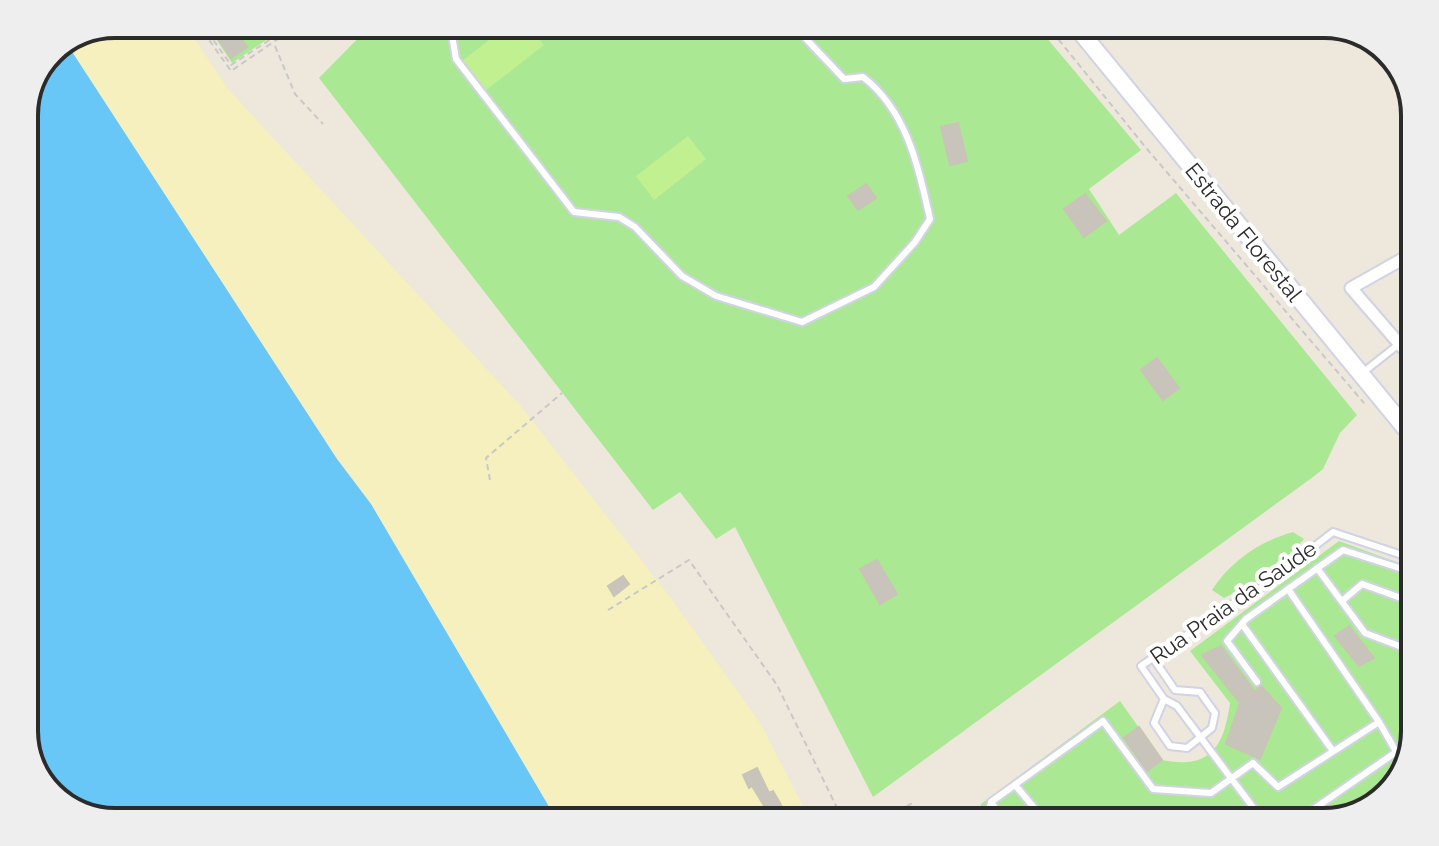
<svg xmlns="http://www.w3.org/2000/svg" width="1439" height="846" font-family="Raleway,sans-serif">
<rect width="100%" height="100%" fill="#eee7dc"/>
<path fill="#abe894" d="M206,24H290L232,63Z
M372,24H1035L1141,150L1089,189L1119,235L1176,193L1357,415L1340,433L1323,469L1313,477L873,797L735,527L716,539L680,492L653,510L319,78Z
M1293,532L1304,539L1274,572L1224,598L1212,590C1232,560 1259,542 1293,532Z
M1339,541L1410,567L1415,566V731L1403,777L1370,810L1324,822H977L981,804L1120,701L1162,760C1211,770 1224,746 1230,703L1190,651Z"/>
<path fill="#f5f0bd" d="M115,24H185L228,89L520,405L673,601L761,724L811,822H558L371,504L337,459L67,44Z"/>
<path fill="#c0f08f" d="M510,24H527L544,45L485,91L462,61Z
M688,136L706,159L654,200L636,176Z"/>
<path fill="#68c7f7" d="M67,44L337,459L371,504L558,822H115C55,806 43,797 24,736V110L51,50Z"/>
<path fill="#c9c4bb" stroke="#c9c4b5" stroke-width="2" d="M208,24H231L247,47L231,58Z
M958,123L967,161L950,165L941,127Z
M866,184L876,198L858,210L848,196Z
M1085,194L1106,221L1084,237L1064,209Z
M1157,358L1179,388L1163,400L1141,370Z
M877,560L897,594L880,604L860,569Z
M623,576L629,584L614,596L608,586Z
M1349,626L1374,658L1359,666L1335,636Z
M1221,646L1255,692L1261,686L1281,708L1260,759L1226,744L1240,703L1202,655Z
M1139,727L1162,760L1147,771L1124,738Z
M757,768L769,793L773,791L780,803L789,822H774L752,786L749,788L743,775Z"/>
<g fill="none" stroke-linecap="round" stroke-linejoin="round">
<g stroke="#d1d3e5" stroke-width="10">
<path id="service" d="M450,24L456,59L574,212L619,217L635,227L682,276L716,296L802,322L874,287L915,242L930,219C918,166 907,111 863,77L844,79L792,24
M1361,374L1399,344
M1317,568L1365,633L1415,652
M1342,601L1362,584L1415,603
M1242,624L1333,751
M1153,658L1175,690L1200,692L1215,713L1212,728L1187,748L1170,746L1154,723L1164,699L1141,666L1241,598L1258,590L1333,532L1411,558L1415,557
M1257,682L1227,641L1246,619L1343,550L1415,573
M1164,699L1177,706L1264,822
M1379,722L1405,767
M1015,785L1046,822
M991,802L1004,822
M987,822L991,802L1103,721L1153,789L1211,793L1253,763L1278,787L1379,722L1288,589
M1295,822L1412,741"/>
</g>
<g stroke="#d1d3e5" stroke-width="15">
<path id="minor" d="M1415,252L1351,288L1415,362"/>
</g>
<g stroke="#d1d3e5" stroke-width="20">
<path id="secondary" d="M1074,24L1415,440"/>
</g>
<path stroke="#c8c8c8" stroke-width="2" stroke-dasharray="6 4" stroke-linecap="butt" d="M198,24L231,71L300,24
M202,24L231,65L294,24
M1046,24L1147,149L1364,403
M275,46L295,94L323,124
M490,480L486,458L562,393
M608,610L689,560L777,685L842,818L850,822
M881,822L914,802"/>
<use href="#service" stroke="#fff" stroke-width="6"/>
<use href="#minor" stroke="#fff" stroke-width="11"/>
<use href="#secondary" stroke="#fff" stroke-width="16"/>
</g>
<g text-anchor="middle" stroke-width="8" stroke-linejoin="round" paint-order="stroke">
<g font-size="22" fill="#2b2b2b" stroke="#fff">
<text transform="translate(1244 232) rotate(51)" y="8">Estrada Florestal</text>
<text transform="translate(1233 602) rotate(-35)" y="8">Rua Praia da Saúde</text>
</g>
</g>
<path d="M0 0H1439V846H0ZM115 38H1324A77 77 0 0 1 1401 115V731A77 77 0 0 1 1324 808H115A77 77 0 0 1 38 731V115A77 77 0 0 1 115 38Z" fill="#eee" fill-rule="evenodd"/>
<path fill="none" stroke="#2b2b2b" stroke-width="4" d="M115 38H1324A77 77 0 0 1 1401 115V731A77 77 0 0 1 1324 808H115A77 77 0 0 1 38 731V115A77 77 0 0 1 115 38Z"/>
</svg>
